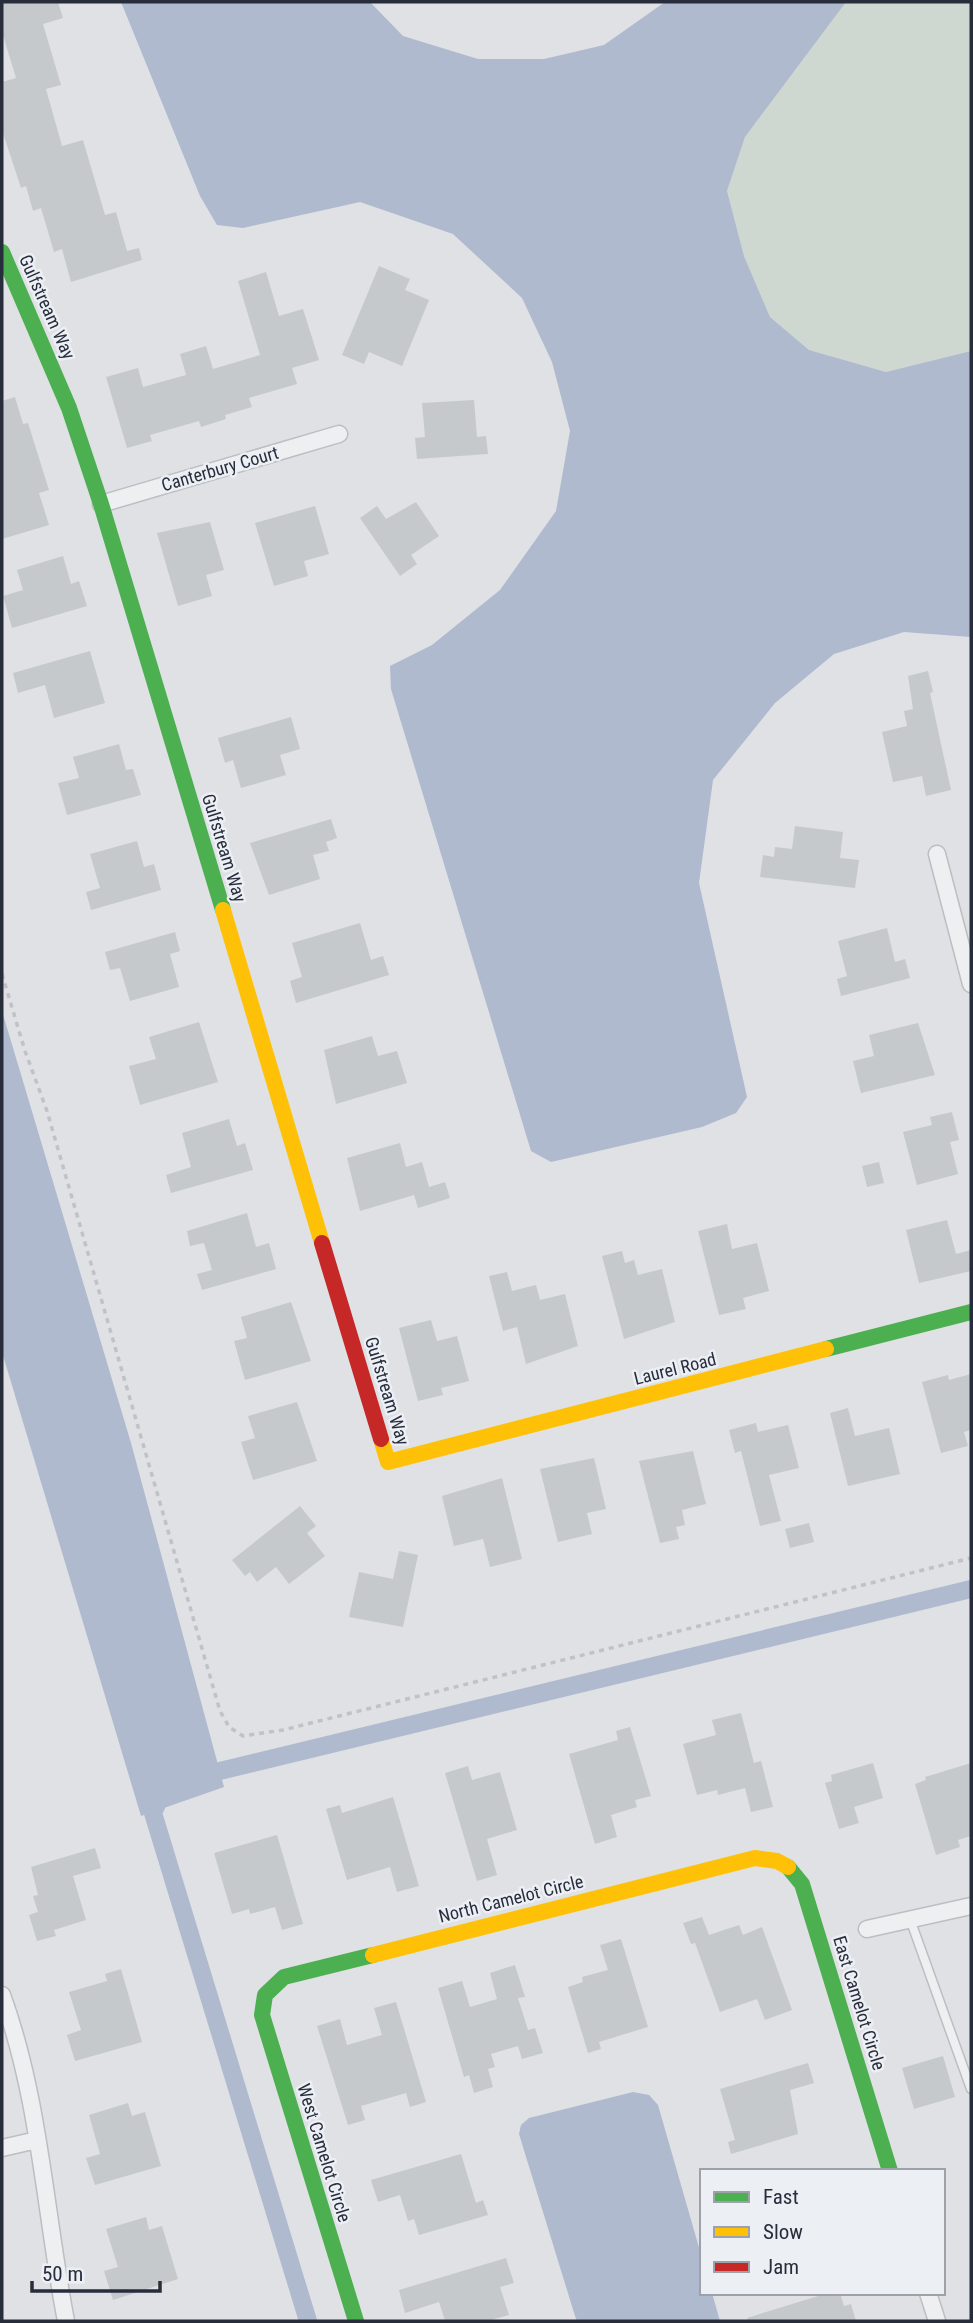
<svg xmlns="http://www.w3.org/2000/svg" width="973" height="2323" font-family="'Roboto Condensed',sans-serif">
<rect width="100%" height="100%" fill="#dfe1e4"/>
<path fill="#ced7d0" d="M846,2H971V351L886,372L809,350L770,317L744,256L727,191L745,137Z"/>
<path fill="#afbace" d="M121,2H370L403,36L478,59H544L604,45L665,2H846L745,137L727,191L744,256L770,317L809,350L886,372L971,351V637L904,632L834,654L775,703L713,780L699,883L747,1097L736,1113L702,1127L551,1162L531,1151L391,689L390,666L432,645L500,590L556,511L570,431L552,362L522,298L453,234L360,202L243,228L217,225L200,196Z
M2,1011L131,1443L224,1787L141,1816L2,1352Z
M633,2092L649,2095L658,2105L702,2258V2293H712L720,2321H577L575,2316L519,2134L521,2125L529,2118Z"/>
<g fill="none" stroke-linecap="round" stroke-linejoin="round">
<path stroke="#afbace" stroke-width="18" d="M199,1776L971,1589
M162,1793L153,1813L308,2321"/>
</g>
<path fill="#c6c9cc" d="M2,2H58L63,18L43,24L61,85L46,89L62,146L83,140L105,215L116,212L127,251L139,248L142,260L71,282L62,249L54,252L41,208L33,211L26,186L21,188L2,130V82L16,78L2,32Z
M379,266L410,279L405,290L429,300L402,366L369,352L364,364L342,355Z
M266,272L279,316L303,309L319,360L292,368L297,384L249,398L252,407L225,415L226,419L201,427L199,421L150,435L152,441L127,448L106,377L138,368L143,387L186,375L180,354L206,346L213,369L260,355L238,281Z
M15,397L23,424L28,423L49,490L39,493L49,525L2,539V401Z
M474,400L477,437L486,436L488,454L417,459L415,438L425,437L422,403Z
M416,502L439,536L411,555L417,564L400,576L360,518L377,506L386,519Z
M315,506L329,554L304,561L308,576L274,586L255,523Z
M210,522L224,570L206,575L212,596L178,606L157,533Z
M63,556L71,584L79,581L87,606L12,628L3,596L23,590L17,570Z
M90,651L105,703L54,718L45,685L18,693L13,673Z
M928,671L933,692L930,693L951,790L926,796L922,776L893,782L882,732L907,726L904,711L913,709L908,676Z
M291,717L300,749L280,755L286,775L241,788L233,760L225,763L218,738Z
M119,744L126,770L133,769L141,795L67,815L58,783L79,778L73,757Z
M331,819L337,838L326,842L329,851L313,855L320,879L269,895L250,843Z
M795,826L843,832L840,858L859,860L855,888L760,877L763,855L774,857L775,847L792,849Z
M137,841L144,867L154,864L161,890L91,910L86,892L100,888L90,854Z
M360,923L371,960L383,956L389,975L296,1003L290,981L302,977L292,943Z
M887,928L895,962L905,959L910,978L841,996L837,979L847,976L838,941Z
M175,932L180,951L170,954L179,987L130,1001L120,968L110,970L105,952Z
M199,1022L218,1082L140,1105L129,1066L156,1059L149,1037Z
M918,1023L935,1075L861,1093L853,1061L874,1056L869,1035Z
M372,1036L378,1056L397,1051L407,1083L336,1104L324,1050Z
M952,1112L959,1140L950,1142L958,1174L917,1185L903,1132L932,1125L930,1117Z
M229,1119L237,1146L245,1143L253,1170L171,1193L166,1175L191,1167L182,1133Z
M400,1143L406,1167L422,1162L429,1187L445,1182L450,1198L418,1208L414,1195L360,1211L347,1158Z
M879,1162L884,1183L867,1187L862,1166Z
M247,1213L256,1247L269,1243L276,1269L202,1290L197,1274L212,1270L204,1243L190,1246L187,1231Z
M947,1220L956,1254L971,1250V1271L919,1283L906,1230Z
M727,1224L732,1249L757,1243L769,1291L743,1298L746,1309L719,1315L698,1231Z
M622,1251L625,1263L634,1260L638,1275L662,1269L675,1322L624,1339L602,1256Z
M507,1272L512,1291L536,1285L540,1300L565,1294L578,1346L526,1364L517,1327L503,1331L489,1276Z
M291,1302L311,1361L245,1380L234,1341L247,1338L241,1317Z
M431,1320L437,1341L457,1336L469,1381L441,1388L443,1395L418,1401L399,1328Z
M971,1374V1430L964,1432L968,1446L941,1453L922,1382L948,1375L949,1380Z
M297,1402L317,1461L253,1480L241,1442L255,1438L248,1416Z
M848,1408L855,1436L889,1428L900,1474L848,1486L830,1413Z
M756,1423L758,1432L788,1425L799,1468L769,1475L781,1521L760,1526L741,1451L735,1453L729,1430Z
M693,1451L706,1504L682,1510L685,1525L676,1527L679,1539L660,1543L639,1461Z
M594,1458L606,1509L587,1513L592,1534L558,1542L540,1469Z
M502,1478L522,1559L490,1567L483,1539L454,1546L442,1496Z
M300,1506L316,1526L307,1533L325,1556L289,1584L276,1567L257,1582L250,1572L245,1576L232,1560Z
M809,1523L814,1542L790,1548L785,1529Z
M399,1551L418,1555L403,1627L349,1617L359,1572L393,1579Z
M741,1713L754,1763L761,1761L773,1807L751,1812L745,1788L718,1795L717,1790L697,1795L683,1744L716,1735L712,1720Z
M630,1727L651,1796L635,1800L637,1807L611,1815L617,1837L595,1844L569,1754L618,1740L616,1731Z
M873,1763L883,1798L854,1807L859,1823L839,1829L825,1783L832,1781L831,1775Z
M971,1763V1836L958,1840L960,1847L936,1855L915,1784L926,1780L925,1777Z
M468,1766L472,1780L500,1772L517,1830L487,1839L497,1875L477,1881L445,1773Z
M393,1797L419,1886L397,1892L390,1867L347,1880L326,1809L340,1805L342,1813Z
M277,1835L303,1924L282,1930L275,1907L250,1914L249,1909L232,1914L214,1853Z
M95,1848L101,1868L73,1876L86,1920L54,1930L56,1936L37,1941L29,1915L38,1912L33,1896L38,1895L31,1867Z
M702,1917L709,1935L739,1925L743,1935L762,1927L792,2010L765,2020L757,1999L720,2012L695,1943L691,1944L683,1923Z
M621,1939L648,2027L599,2042L601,2049L588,2053L568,1987L583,1982L582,1977L608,1970L600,1945Z
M515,1965L525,1997L518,1998L528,2030L535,2028L543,2053L522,2059L518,2046L491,2054L495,2067L488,2069L493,2087L474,2093L469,2075L464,2077L438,1988L462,1981L470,2007L497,1999L490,1973Z
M121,1969L142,2042L75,2061L67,2035L81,2030L69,1992L107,1981L105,1974Z
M396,2002L426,2102L410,2107L406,2093L361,2106L365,2120L348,2125L317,2026L340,2019L347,2045L382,2035L374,2008Z
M943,2056L955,2097L914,2109L902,2068Z
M808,2063L814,2083L790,2090L798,2134L731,2154L728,2142L735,2140L720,2089Z
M128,2103L132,2116L145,2112L161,2166L95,2185L86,2158L100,2154L89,2115Z
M461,2154L476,2203L483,2200L488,2215L419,2235L414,2219L408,2221L400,2195L378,2202L371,2180Z
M146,2217L149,2230L162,2226L178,2279L113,2300L104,2271L118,2267L106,2229Z
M506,2258L514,2283L500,2287L509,2315L487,2321H445L439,2302L405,2313L399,2290Z
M828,2293H840L844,2306L851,2304L856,2321H748L747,2318Z"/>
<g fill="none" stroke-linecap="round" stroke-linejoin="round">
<g stroke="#bcbec1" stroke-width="11">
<path id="lane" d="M910,1919L971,2089"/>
</g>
<g stroke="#bcbec1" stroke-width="19">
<path id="street" d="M101,504L339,434
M937,854L971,984
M867,1929L971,1906
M2,1995C40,2099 45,2213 66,2321
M2,2148L37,2140
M928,2293L937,2321"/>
</g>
<path stroke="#c1c2c7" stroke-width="3.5" stroke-dasharray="5 5" stroke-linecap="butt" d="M2,974L25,1051L47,1111L220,1711L229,1727L243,1736L283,1730L971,1558"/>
<use href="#lane" stroke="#eeeff1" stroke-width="8"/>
<use href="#street" stroke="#eeeff1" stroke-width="16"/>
<path stroke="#4caf50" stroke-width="16" d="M2,252L69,408L101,504L223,910
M826,1349L971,1312
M788,1867L802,1884L890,2171
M356,2321L262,2015L265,1995L284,1977L373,1955"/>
<path stroke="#ffc107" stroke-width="16" d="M223,910L322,1243
M381,1439L388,1462L826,1349
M373,1955L755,1858L777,1861L788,1867"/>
<path stroke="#c62828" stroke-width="16" d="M322,1243L381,1439"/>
</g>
<g text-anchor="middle" stroke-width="5" stroke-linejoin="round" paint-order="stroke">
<g font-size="18" fill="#282d3c" stroke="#eceff4">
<text transform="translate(47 307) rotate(66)" y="6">Gulfstream Way</text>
<text transform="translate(220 469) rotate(-16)" y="6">Canterbury Court</text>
<text transform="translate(224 848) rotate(73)" y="6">Gulfstream Way</text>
<text transform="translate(675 1369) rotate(-14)" y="6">Laurel Road</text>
<text transform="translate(387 1391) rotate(73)" y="6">Gulfstream Way</text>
<text transform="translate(511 1899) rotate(-14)" y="6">North Camelot Circle</text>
<text transform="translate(859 2003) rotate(73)" y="6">East Camelot Circle</text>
<text transform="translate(324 2153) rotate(73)" y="6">West Camelot Circle</text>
</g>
</g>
<rect width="973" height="2323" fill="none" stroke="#282d3c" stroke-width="7"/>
<rect x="700" y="2169" width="245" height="126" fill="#eceff4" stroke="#9ea1aa" stroke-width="2"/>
<rect x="714" y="2192" width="35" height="10" fill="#4caf50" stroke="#9ea1aa" stroke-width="2"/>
<text x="763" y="2204" font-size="21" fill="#282d3c">Fast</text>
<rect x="714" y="2227" width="35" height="10" fill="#ffc107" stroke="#9ea1aa" stroke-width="2"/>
<text x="763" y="2239" font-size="21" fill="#282d3c">Slow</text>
<rect x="714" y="2262" width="35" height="10" fill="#c62828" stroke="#9ea1aa" stroke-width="2"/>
<text x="763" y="2274" font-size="21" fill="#282d3c">Jam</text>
<path d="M32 2281v10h128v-10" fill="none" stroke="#282d3c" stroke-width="3.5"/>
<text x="42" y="2281" font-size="21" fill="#282d3c" stroke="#eceff4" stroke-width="5" paint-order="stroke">50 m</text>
</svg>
